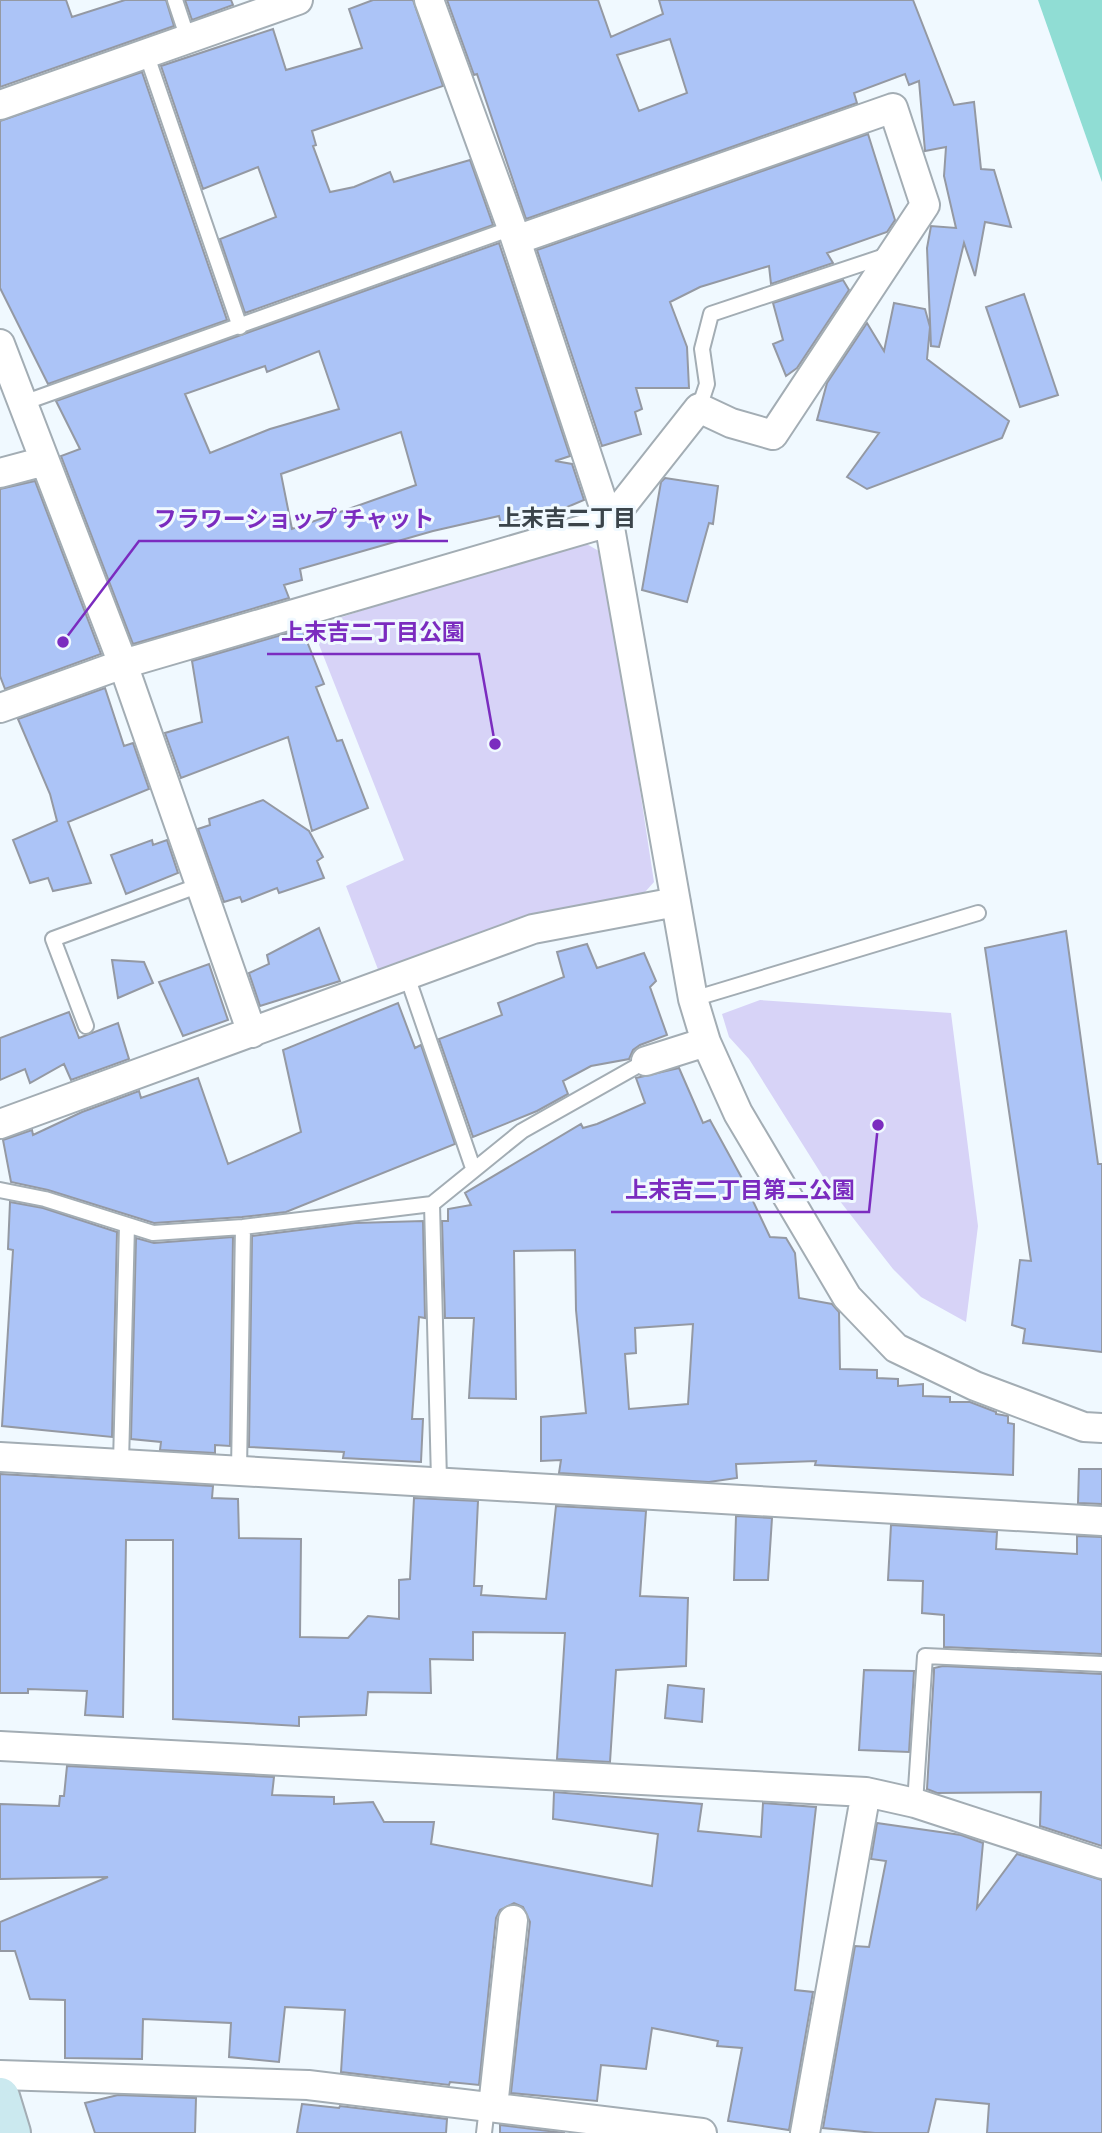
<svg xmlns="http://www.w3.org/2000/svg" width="1102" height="2133" font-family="Georgia,'Noto Sans JP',serif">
<rect width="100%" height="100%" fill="#f0f9ff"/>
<path fill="#d7d3f7" d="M578,539L604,554L654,882L637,901L379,972L346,886L404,860L312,627Z
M760,1000L951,1013L978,1226L966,1322L921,1297L893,1269L832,1191L749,1059L729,1037L722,1014Z"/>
<path fill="#90ddd4" d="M1038,0H1102V182Z"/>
<path fill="#acc4f7" stroke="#9499a3" stroke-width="2" fill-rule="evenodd" d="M0,0H66L72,17L125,0H166L174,26L0,87Z
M185,0H231L233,5L192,20Z
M373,0H413L443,86L312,131L316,145L313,146L330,192L354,187L390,172L394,182L470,160L493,225L245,313L220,239L276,217L258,167L203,189L161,66L273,29L286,70L362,48L349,9Z
M447,0H598L611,37L663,14L659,0H913L954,105L974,102L981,169L994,170L1011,227L985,222L975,276L964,243L939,347L931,346L927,248L931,226L956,228L944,176L946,147L925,151L919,81L909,85L905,74L854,93L857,103L526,219L477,74L474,75ZM670,39L687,93L639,111L617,55Z
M142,72L227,320L48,384L0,288V121Z
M868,134L895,220L887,232L827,253L833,263L771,284L769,266L700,287L670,302L687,347L689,388H636L642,409L635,412L641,434L602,446L537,250Z
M499,243L570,456L555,461L572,464L584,500L565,508L501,524L499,516L433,531L300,569L302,580L284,585L289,598L133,644L61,456L80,449L56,401ZM319,351L339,409L270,429L210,453L185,394L265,366L267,372ZM401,432L416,485L292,529L281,474Z
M843,280L849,290L797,368L786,376L773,344L783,340L773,303Z
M1024,294L1058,395L1020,407L986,307Z
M894,303L925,309L930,327L927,359L1009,421L1002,438L867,489L847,477L879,433L817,420L827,383L867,323L884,351Z
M665,478L718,486L713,524L709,523L687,602L642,590L661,482Z
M35,481L101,654L5,689L0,676V489Z
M302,629L324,684L316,687L337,741L342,740L368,808L312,831L288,737L181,778L165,733L202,722L192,661Z
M105,688L124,746L133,743L149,789L68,822L91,883L53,891L48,878L30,883L13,840L57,821L50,794L18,719Z
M263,800L309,831L323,857L317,861L324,878L279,893L277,888L242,902L240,897L224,902L198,829L210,825L209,819Z
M152,840L153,845L167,840L178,873L126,894L111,855Z
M319,928L340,981L260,1006L249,973L269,964L267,955Z
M1066,931L1098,1164H1102V1352L1023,1343L1025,1329L1012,1325L1020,1260L1031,1261L985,948Z
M587,944L597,968L644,953L656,981L650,987L667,1035L640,1045L633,1050L629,1059L591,1066L563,1081L568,1094L537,1111L473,1137L439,1039L502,1015L498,1003L564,977L557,952Z
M112,960L144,962L153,983L118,998Z
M209,964L228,1020L183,1036L159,982Z
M398,1003L415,1048L421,1045L455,1144L286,1212L242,1217L154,1223L48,1190L11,1182L3,1140L32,1130L33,1135L82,1112L139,1091L141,1098L198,1078L228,1164L301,1132L283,1050Z
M69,1012L79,1038L118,1023L129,1059L71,1080L64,1064L30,1083L25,1069L0,1080V1038Z
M679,1068L703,1123L710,1120L744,1182L770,1237L786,1238L795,1253L799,1298L832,1304L839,1312L840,1369L877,1370V1378L898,1379V1386L923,1384V1396L950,1397V1402H970L996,1412V1414L1008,1416V1423L1014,1424L1013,1475L815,1465L816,1461L736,1464L737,1478L709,1482L559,1473L561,1460L541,1461V1417L586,1413L576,1310L575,1250L514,1251L516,1399L469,1398L474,1318H445L442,1221H448V1209L471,1205L465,1193L581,1124L583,1128L597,1124L645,1103L636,1078ZM693,1324L688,1404L629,1409L625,1354L636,1353L635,1328Z
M10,1202L43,1208L117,1232L112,1437L2,1426L13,1250L8,1249Z
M423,1221L425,1318L419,1317L412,1419H423L421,1462L343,1458L344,1452L249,1447L252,1236L355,1223Z
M233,1237L230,1446L215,1445V1453L160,1450L161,1442L131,1439L136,1238L154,1243Z
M1079,1469H1102V1504L1078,1503Z
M0,1474L213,1486L212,1498L238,1499L239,1538L301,1539L300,1637L348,1638L368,1616L399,1619V1580L410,1579L414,1498L478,1501L474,1586H482L481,1595L546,1599L556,1506L646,1511L640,1596L688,1598L686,1666L616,1670L610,1762L557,1759L565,1633L473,1632V1660L430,1659L431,1693L368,1692L366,1715L299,1717V1726L173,1719V1540H126L123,1717L85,1715L87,1691L28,1689V1693H0Z
M736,1516L772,1518L768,1580H734Z
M891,1525L997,1532L996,1549L1077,1554V1536L1102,1537V1654L944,1647V1615L922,1613L923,1581L888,1580Z
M943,1666L1102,1674V1846L1040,1826L1041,1792L937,1793L927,1789L934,1672V1668Z
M864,1670L914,1671L909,1752L859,1750Z
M668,1685L704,1689L702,1722L665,1718Z
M67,1766L274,1777L272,1795L334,1797V1804L373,1802L384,1822H434L431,1844L652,1886L658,1834L553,1819L554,1792L702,1804L698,1831L761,1837L763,1803L816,1807L795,1990L813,1992L789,2130L728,2121L742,2048L717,2046L718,2041L652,2028L646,2069L601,2065L597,2101L511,2093L530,1922L523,1907L514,1903L500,1910L496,1918L479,2085L450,2082L449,2085L341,2072L345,2010L285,2007L279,2062L229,2057L231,2023L143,2019L142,2059L65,2058V2000L30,1999L15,1951H0V1922L108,1877L0,1879V1804L59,1806L60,1796H64Z
M877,1823L961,1835L983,1843L977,1908L1017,1854L1102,1880V2133H987L989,2104L936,2099L928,2133H875L823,2128L855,1946L869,1947L886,1861L871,1859Z
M118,2095L196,2098L195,2133H95L85,2103Z
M302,2104L339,2108L340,2106L447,2119L446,2133H297Z
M500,2125L565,2133H500Z"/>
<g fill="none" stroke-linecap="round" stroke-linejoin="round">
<g stroke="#a3adb4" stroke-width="18">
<path id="lane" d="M175,0L188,39
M146,53L240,327
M23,403L512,228
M699,408L707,384L702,349L711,314L888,255
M407,976L473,1168
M693,999L978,913
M86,1026L53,939L200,885
M0,1190L45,1199L153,1233L243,1227L432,1204L522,1131L646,1061
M432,1204L439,1480
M121,1463L127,1225
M239,1470L243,1227
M915,1803L925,1656L1102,1664
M484,2133L487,2107"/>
</g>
<g stroke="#a3adb4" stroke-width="32">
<path id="street" d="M429,0L512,228L609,522L693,999L706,1042L738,1113L847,1297L896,1348L975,1386L1084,1427L1102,1428
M0,105L298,0
M0,344L123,664L252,1033
M0,473L45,461
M0,708L123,664L609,522L699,408L731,423L773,435L925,205L893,108L516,240
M646,1061L706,1042
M0,1124L533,929L676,902
M0,1457L1102,1521
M0,1746L866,1792L915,1803L1102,1864
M0,2075L308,2085L702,2133
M493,2107L513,1920
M805,2133L866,1792"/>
</g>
<g stroke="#a3adb4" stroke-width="42">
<path id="secondary" d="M0,2097L11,2133"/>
</g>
<use href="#lane" stroke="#fff" stroke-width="14"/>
<use href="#street" stroke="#fff" stroke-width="28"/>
<use href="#secondary" stroke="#cbe9ef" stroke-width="38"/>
</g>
<g text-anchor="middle" stroke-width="6" stroke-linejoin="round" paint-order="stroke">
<g font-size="23" font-weight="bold" fill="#3b444a" stroke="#f0f9ff">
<text x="567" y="526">上末吉二丁目</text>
</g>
</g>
<path fill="none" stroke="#7b2cbf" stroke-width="2.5" d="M63 642L139 541H448M495 744L479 654H267M878 1125L869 1212H611"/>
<g fill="#7b2cbf" stroke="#f0f9ff" stroke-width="2.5">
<circle cx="63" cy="642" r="7"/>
<circle cx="495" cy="744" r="7"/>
<circle cx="878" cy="1125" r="7"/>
</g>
<g font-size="23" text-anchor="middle" font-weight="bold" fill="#7b2cbf" stroke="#f0f9ff" stroke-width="6" stroke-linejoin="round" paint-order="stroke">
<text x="294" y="527">フラワーショップ チャット</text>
<text x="373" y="640">上末吉二丁目公園</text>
<text x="740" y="1198">上末吉二丁目第二公園</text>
</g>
</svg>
